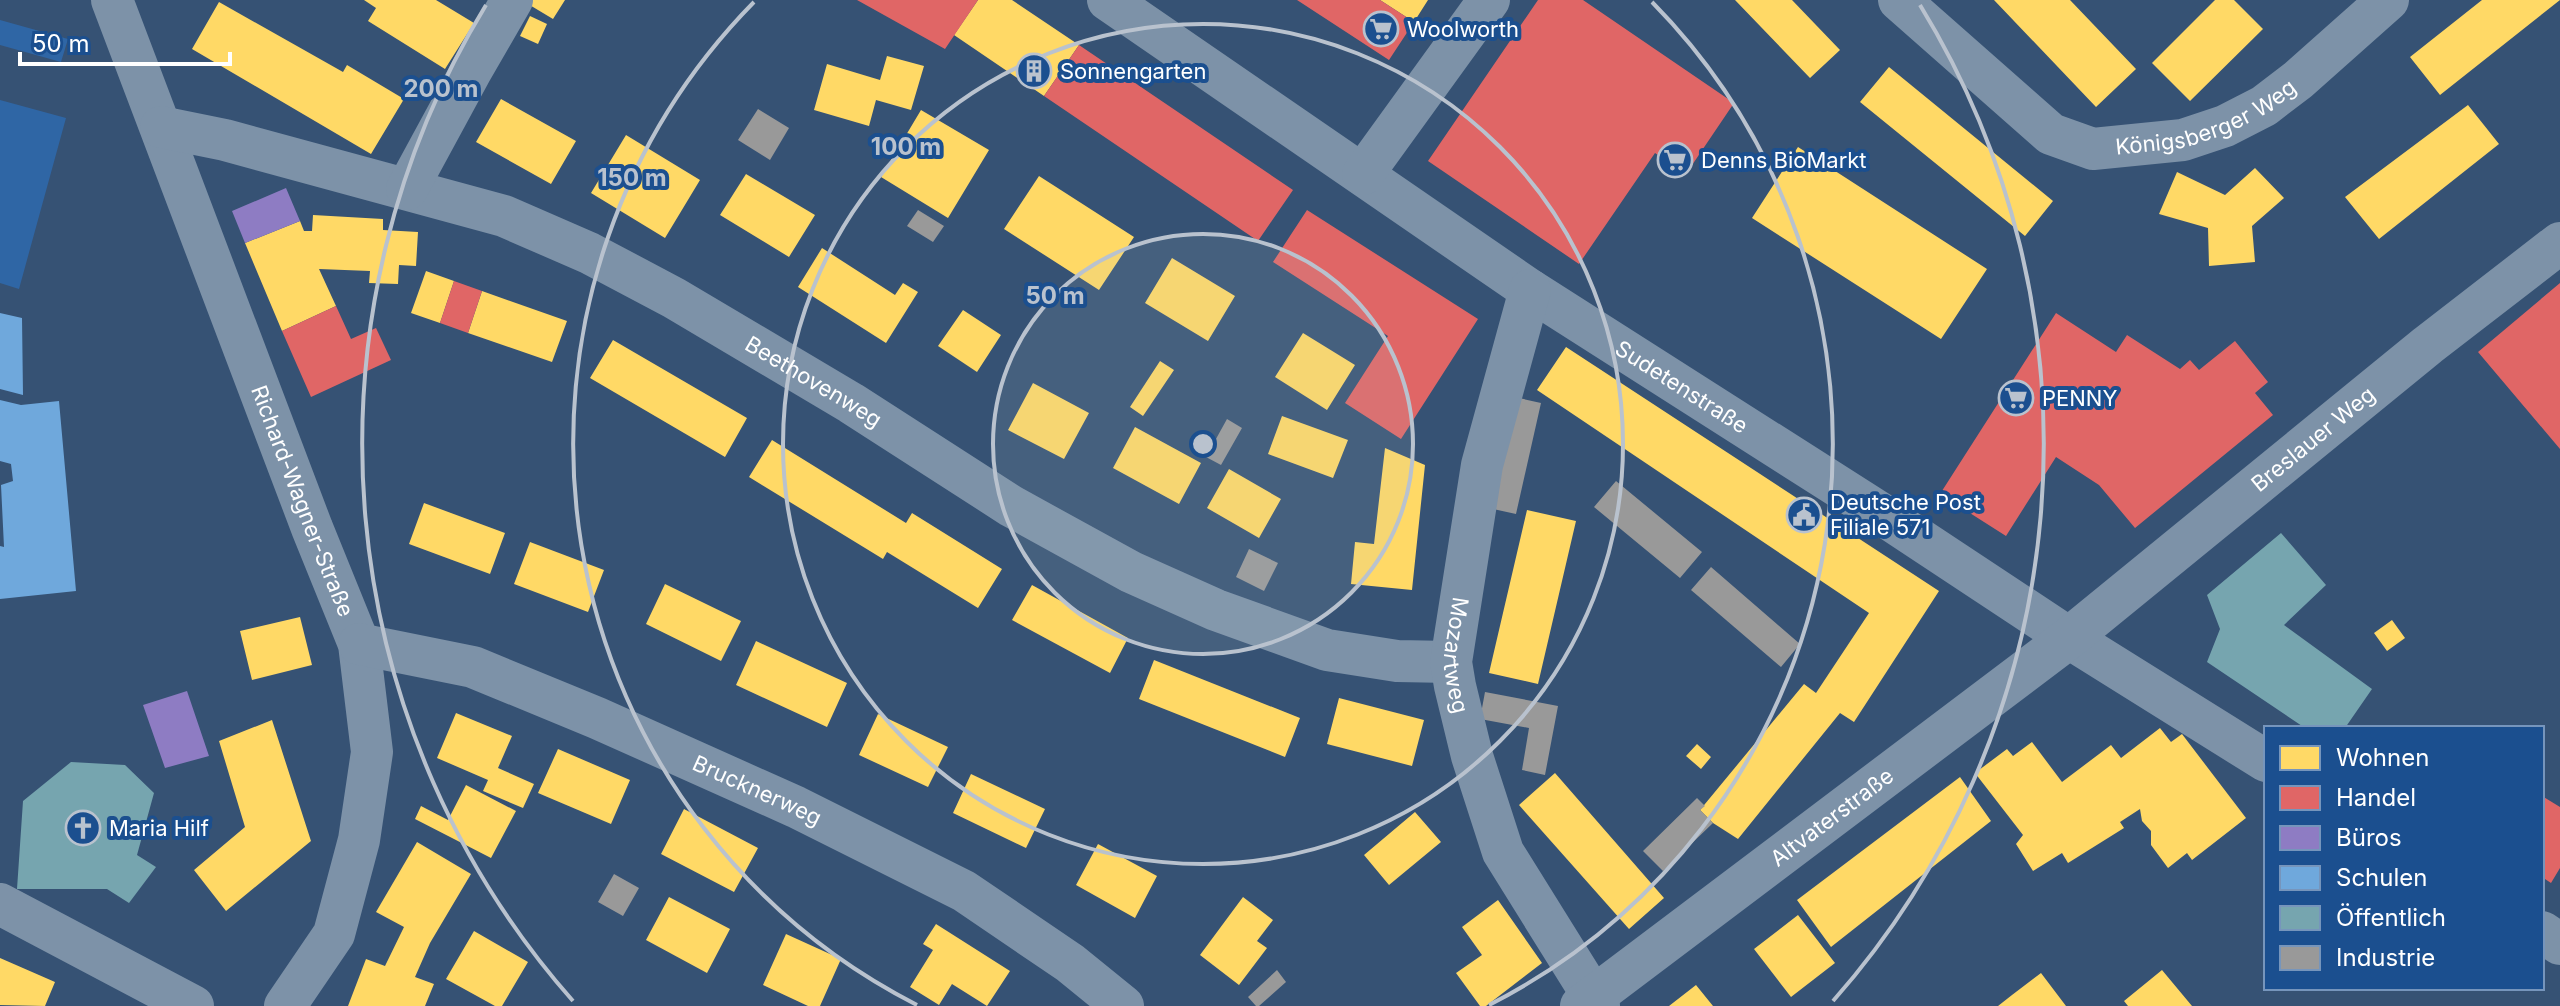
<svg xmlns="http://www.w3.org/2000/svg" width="2560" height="1006" font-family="Inter,sans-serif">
<rect width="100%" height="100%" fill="#365274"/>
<path fill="#2f66a5" d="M0,20L68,39L61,62L0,45Z
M0,100L66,118L19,289L0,283Z"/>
<path fill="#ffd966" d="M364,0H436L474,23L445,69L368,21L376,8Z
M530,0H565L553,19L528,4Z
M978,0H1012L1079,45L1044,96L954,35Z
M1380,0H1428L1414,22Z
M1735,0H1792L1840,50L1810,78Z
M1994,0H2070L2136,69L2096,107Z
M2215,0H2234L2263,29L2190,101L2152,63Z
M2482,0H2560L2440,95L2410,57Z
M219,2L343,72L347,65L404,99L371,154L192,49Z
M530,16L547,24L538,44L520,36Z
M887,56L924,66L911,110L876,100L869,126L814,110L827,64L880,80Z
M1889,67L2053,201L2025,236L1860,102Z
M501,99L576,141L551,184L476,142Z
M2468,105L2499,144L2379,239L2345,197Z
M921,110L989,150L948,218L881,177Z
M626,135L700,180L665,238L591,193Z
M1798,147L1987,269L1941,339L1752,218Z
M2255,168L2284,198L2252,226L2255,262L2209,266L2208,228L2159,214L2177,172L2225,195Z
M746,174L815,215L789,257L720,215Z
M1039,176L1134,237L1099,290L1004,229Z
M313,215L383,219V230L418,232L416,266L399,265L398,284L369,283L370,271L319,269L336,306L282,331L245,243L300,221L304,231H312Z
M822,248L895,295L903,283L918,292L886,343L798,287Z
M1172,258L1235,296L1208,341L1145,303Z
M426,271L454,281L440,323L411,313Z
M482,291L567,321L552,362L468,333Z
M963,310L1001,335L977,372L938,346Z
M1303,333L1355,365L1327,410L1275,377Z
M613,340L747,418L725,457L590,378Z
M1566,347L1939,591L1854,722L1840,713L1738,839L1713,823L1700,810L1804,684L1816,693L1869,613L1537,390Z
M1160,361L1174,370L1143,416L1130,407Z
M1033,383L1089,413L1064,459L1008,430Z
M1282,416L1348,440L1333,478L1268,454Z
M1135,427L1201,463L1179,504L1113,468Z
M772,440L906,523L912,513L1002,569L978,608L887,552L883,559L749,477Z
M1385,448L1425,465L1412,590L1351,584L1355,542L1374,544Z
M1229,469L1281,499L1259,538L1207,508Z
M424,503L505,533L490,574L409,544Z
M1527,510L1576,521L1538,684L1489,673Z
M530,542L604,570L588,612L514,584Z
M665,584L741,621L721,661L646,624Z
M1032,585L1128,638L1110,673L1012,620Z
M300,617L312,665L252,680L240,631Z
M2392,620L2405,638L2387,651L2374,633Z
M756,641L847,683L827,727L736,685Z
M1154,660L1300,718L1285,757L1139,699Z
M1339,698L1424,720L1412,766L1327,744Z
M456,713L512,736L498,768L534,784L523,808L483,791L488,780L437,758Z
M878,714L948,747L928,787L859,755Z
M272,720L311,841L226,911L194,870L245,827L219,741Z
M2160,728L2171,742L2182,734L2246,818L2192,860L2187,853L2168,868L2151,845V831L2142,821L2140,809L2120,822L2124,828L2068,863L2062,853L2033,871L2016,844L2023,835L1975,773L2007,749L2013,756L2032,742L2062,782L2111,745L2121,758Z
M1697,744L1711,757L1701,769L1686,756Z
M558,749L630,780L611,824L538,793Z
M1555,773L1664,898L1629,929L1519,805Z
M971,774L1045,809L1026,848L953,813Z
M1960,777L1991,821L1831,947L1797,900Z
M466,785L516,811L491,858L415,819L421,806L448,820Z
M684,809L758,848L734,892L661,854Z
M1415,812L1441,842L1389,885L1364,855Z
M417,842L471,874L430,943L415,977L434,984L425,1006H348L366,959L385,966L404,927L376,912Z
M1098,844L1157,876L1135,918L1076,885Z
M669,897L730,929L707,973L646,940Z
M1243,897L1273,920L1257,941L1267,948L1239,985L1200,955Z
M1498,900L1542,963L1486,1006H1480L1456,973L1482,955L1462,927Z
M1798,915L1835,963L1791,997L1754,949Z
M936,924L1010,971L987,1006L952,984L939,1005L910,987L933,950L923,944Z
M474,931L528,962L502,1006H495L446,979Z
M786,934L841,959L820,1006H808L763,985Z
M0,958L55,982L45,1006L0,1005Z
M2162,970L2192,1006H2128L2124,1001Z
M2041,973L2066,1006H1998L2012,995Z
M1696,985L1713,1006H1669Z"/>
<path fill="#e06666" d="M857,0H978L945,49Z
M1297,0H1380L1414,22L1389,60Z
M1538,0H1583L1734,103L1686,174L1655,153L1579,264L1428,161Z
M1079,45L1293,190L1258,241L1044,96Z
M1307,210L1478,319L1401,439L1345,403L1388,336L1273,262Z
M454,281L482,291L468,333L440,323Z
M2560,283V449L2478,352Z
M336,306L351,339L376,328L391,360L311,397L282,331Z
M2056,313L2116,352L2127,335L2180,369L2190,360L2199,370L2235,341L2268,382L2255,393L2273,415L2135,528L2099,485L2056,457L2006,536L1940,494Z
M2542,796L2560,807V868L2551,883L2542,877Z"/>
<path fill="#8e7cc3" d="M286,188L300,221L245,243L232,211Z
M187,691L209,756L165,768L143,705Z"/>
<path fill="#6fa8dc" d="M0,313L22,318L23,395L0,389Z
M0,400L21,405L59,401L76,591L0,599V546L4,547L1,485L13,481L11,464L0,461Z"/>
<path fill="#76a5af" d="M2281,533L2326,585L2284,625L2372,689L2345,728H2305L2207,662L2220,629L2207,595Z
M71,762L125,765L154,793L137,855L156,867L129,903L107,889H17L23,801Z"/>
<path fill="#999" d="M758,109L789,128L770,160L738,140Z
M918,210L944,226L933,242L907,226Z
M1510,396L1541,403L1516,514L1484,507Z
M1227,419L1242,428L1221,465L1206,457Z
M1616,481L1702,552L1680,578L1594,507Z
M1249,549L1278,563L1264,591L1236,577Z
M1711,567L1800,644L1781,667L1691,590Z
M1485,692L1558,706L1545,775L1522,770L1529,728L1480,719Z
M1697,798L1705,806L1700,810L1713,823L1663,871L1643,851Z
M614,874L639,888L623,916L598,902Z
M1277,970L1286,982L1259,1006H1256L1248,997Z"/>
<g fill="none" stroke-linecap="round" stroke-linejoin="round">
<g stroke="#7d92a8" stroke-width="42">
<path id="s1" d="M112,0L312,528L359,644L372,752L359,840L334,934L285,1006"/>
<path id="s2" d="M1108,0L1530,290L1880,513L2069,638L2266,761"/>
<path id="s3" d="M1899,0L2051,134L2093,149L2183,140L2225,126L2264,106L2298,80L2388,0"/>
<path id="s4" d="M161,127L225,140L504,216L589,253L674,298L851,403L1011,506L1131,572L1216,610L1327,650L1397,661L1451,662"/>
<path d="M1363,174L1489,0"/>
<path d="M407,189L471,71L512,0"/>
<path id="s5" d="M1530,290L1482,465L1451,662L1455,686L1472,756L1503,852L1599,1006"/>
<path id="s6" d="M359,644L473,667L597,718L796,807L964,891L1070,963L1123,1006"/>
<path d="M0,904L193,1006"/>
<path d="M2542,932L2560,944"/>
<path id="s7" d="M1581,1006L2069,638L2428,345L2560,243"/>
</g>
</g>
<circle cx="1203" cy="444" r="210" fill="#b9c2ce" fill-opacity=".12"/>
<g fill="none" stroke="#b9c2ce" stroke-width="4">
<circle cx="1203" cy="444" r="210"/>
<circle cx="1203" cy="444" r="420"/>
<path d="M917 1005A630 630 0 0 1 754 2M1652 2A630 630 0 0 1 1489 1005"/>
<path d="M573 1001A841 841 0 0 1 486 5M1920 5A841 841 0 0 1 1833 1001"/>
</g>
<defs>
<g id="supermarket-ring" transform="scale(1.8)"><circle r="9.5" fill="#1b4f8f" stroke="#b9c2ce" stroke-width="1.5"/><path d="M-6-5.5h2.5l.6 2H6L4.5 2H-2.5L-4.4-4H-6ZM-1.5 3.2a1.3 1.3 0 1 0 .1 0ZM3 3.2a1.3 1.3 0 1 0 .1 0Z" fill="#b9c2ce"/></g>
<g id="building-ring" transform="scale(1.8)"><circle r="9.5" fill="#1b4f8f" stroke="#b9c2ce" stroke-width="1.5"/><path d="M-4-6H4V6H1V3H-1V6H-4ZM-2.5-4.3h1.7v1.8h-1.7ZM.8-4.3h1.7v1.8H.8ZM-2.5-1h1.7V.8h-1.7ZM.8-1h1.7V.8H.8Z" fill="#b9c2ce"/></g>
<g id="civic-ring" transform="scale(1.8)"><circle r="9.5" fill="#1b4f8f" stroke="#b9c2ce" stroke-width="1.5"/><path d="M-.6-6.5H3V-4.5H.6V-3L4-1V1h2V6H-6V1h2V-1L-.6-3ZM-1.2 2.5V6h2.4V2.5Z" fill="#b9c2ce"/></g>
<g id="church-ring" transform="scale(1.8)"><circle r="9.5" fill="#1b4f8f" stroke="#b9c2ce" stroke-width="1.5"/><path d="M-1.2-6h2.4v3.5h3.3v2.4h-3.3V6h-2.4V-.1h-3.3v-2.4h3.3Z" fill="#b9c2ce"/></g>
</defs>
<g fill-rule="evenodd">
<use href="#supermarket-ring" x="1381" y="29"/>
<use href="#building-ring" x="1034" y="71"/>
<use href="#supermarket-ring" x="1675" y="160"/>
<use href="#supermarket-ring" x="2016" y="398"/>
<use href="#civic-ring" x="1804" y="515"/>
<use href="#church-ring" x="83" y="828"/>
</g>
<g text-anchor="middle" stroke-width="8" stroke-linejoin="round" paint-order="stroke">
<g font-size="22" fill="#fff" stroke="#1b4f8f" text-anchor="start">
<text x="1407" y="37">Woolworth</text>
<text x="1060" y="79">Sonnengarten</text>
<text x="1701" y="168">Denns BioMarkt</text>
<text x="2042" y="406">PENNY</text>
<text x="1830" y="510">Deutsche Post<tspan x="1830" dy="25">Filiale 571</tspan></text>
<text x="109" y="836">Maria Hilf</text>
</g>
<g font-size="22" fill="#fff" stroke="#1b4f8f">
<text dy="8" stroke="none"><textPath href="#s3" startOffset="366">Königsberger Weg</textPath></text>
<text dy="8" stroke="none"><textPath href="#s4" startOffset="706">Beethovenweg</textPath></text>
<text dy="8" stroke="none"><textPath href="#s2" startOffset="692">Sudetenstraße</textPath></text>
<text dy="8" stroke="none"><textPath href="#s7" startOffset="926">Breslauer Weg</textPath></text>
<text dy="8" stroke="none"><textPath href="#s1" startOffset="536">Richard-Wagner-Straße</textPath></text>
<text dy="8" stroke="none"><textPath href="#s5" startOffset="374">Mozartweg</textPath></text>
<text dy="8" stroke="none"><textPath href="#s6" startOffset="426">Brucknerweg</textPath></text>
<text dy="8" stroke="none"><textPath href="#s7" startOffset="314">Altvaterstraße</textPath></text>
</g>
</g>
<circle cx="1203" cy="444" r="12" fill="#b9c2ce" stroke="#1b4f8f" stroke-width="4"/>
<g font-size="24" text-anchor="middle" font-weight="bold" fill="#b9c2ce" stroke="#1b4f8f" stroke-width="8" stroke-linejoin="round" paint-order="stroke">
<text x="441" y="97">200 m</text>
<text x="906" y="155">100 m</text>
<text x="632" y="186">150 m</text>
<text x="1055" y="304">50 m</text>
</g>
<rect x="2264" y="726" width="280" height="264" fill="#1b4f8f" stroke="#7695bc" stroke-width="2"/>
<rect x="2280" y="746" width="40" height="24" fill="#ffd966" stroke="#7695bc" stroke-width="2"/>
<text x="2336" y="766" font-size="24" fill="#ffffff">Wohnen</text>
<rect x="2280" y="786" width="40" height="24" fill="#e06666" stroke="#7695bc" stroke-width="2"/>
<text x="2336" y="806" font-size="24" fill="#ffffff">Handel</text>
<rect x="2280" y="826" width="40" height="24" fill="#8e7cc3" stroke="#7695bc" stroke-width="2"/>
<text x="2336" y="846" font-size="24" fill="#ffffff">Büros</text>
<rect x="2280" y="866" width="40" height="24" fill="#6fa8dc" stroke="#7695bc" stroke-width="2"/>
<text x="2336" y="886" font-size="24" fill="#ffffff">Schulen</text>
<rect x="2280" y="906" width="40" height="24" fill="#76a5af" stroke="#7695bc" stroke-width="2"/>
<text x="2336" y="926" font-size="24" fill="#ffffff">Öffentlich</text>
<rect x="2280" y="946" width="40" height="24" fill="#999999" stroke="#7695bc" stroke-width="2"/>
<text x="2336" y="966" font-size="24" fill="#ffffff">Industrie</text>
<path d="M20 52v12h210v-12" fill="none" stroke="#ffffff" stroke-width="4"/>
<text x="32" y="52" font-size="24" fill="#ffffff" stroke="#1b4f8f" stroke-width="6" paint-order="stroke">50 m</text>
</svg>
